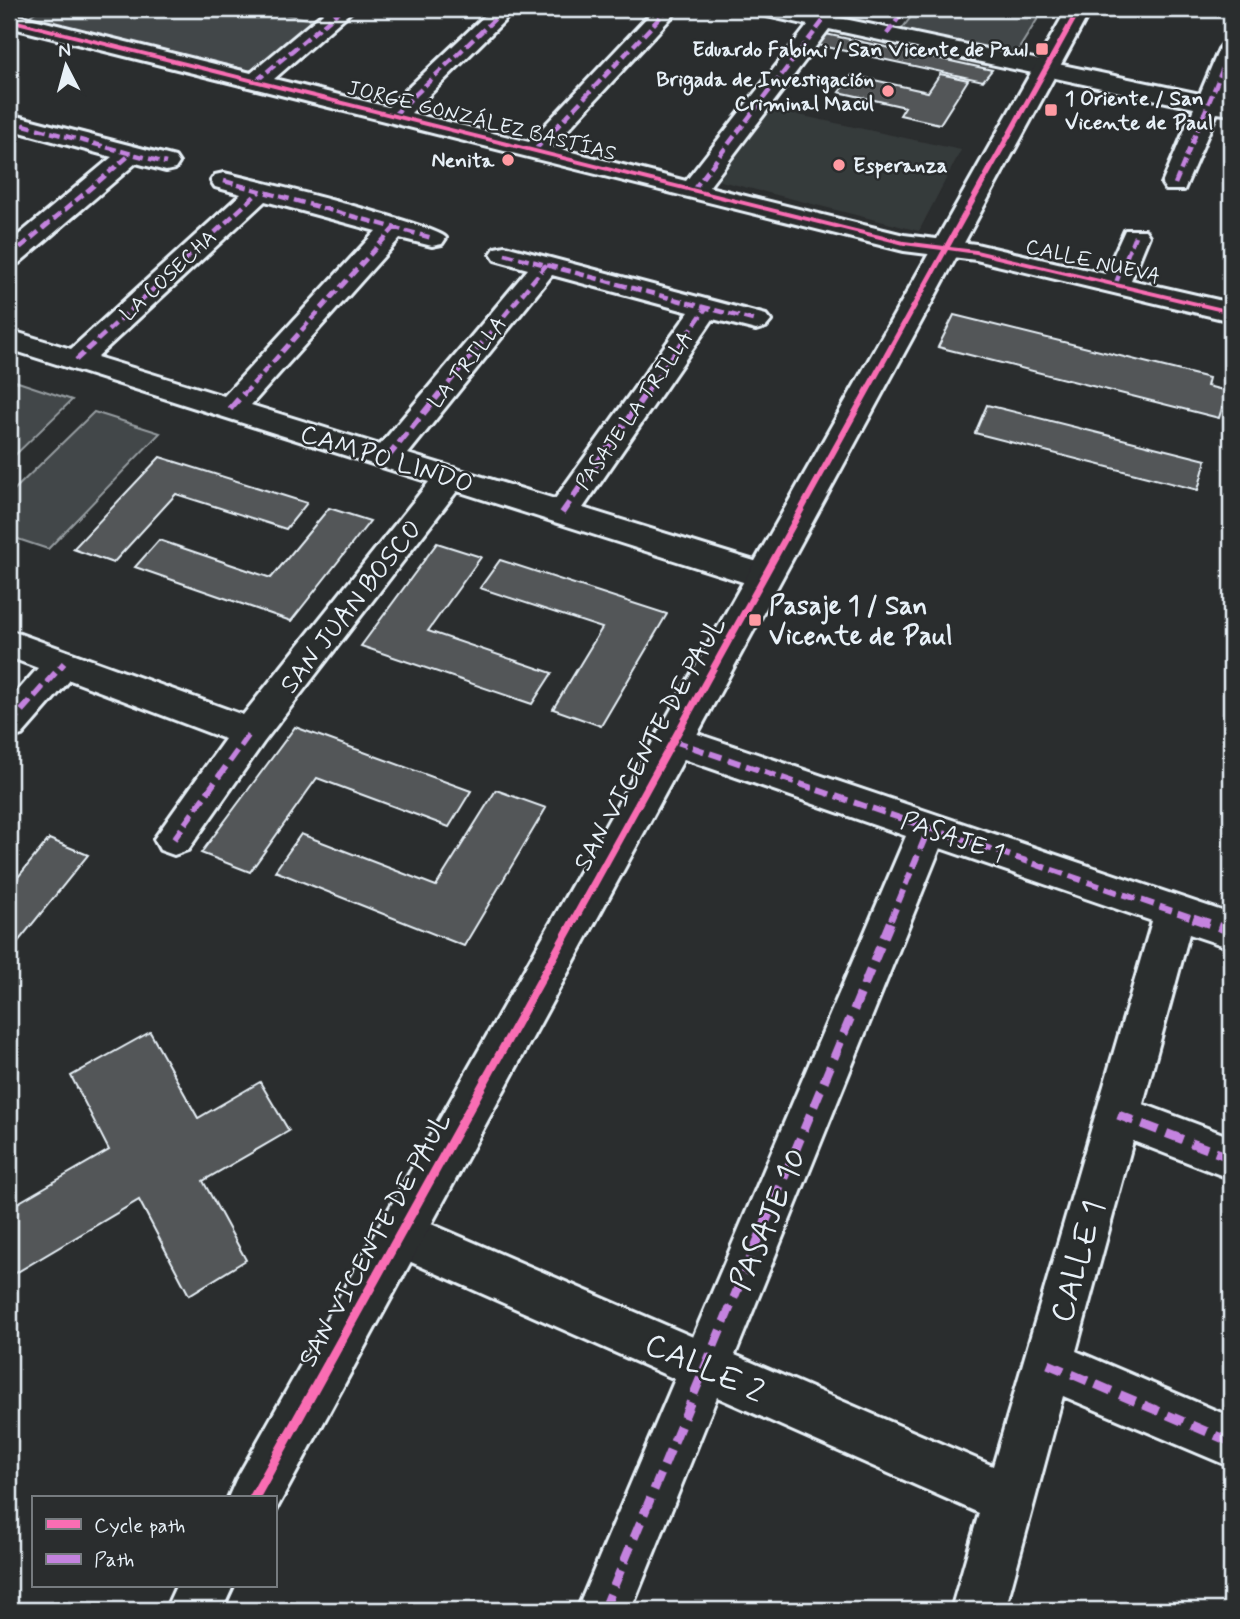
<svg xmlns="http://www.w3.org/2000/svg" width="1240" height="1619" font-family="Mynerve,sans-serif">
<rect width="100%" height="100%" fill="#2a2d2e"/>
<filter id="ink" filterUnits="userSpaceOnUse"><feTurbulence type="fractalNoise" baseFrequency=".0143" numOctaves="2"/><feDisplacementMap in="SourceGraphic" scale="14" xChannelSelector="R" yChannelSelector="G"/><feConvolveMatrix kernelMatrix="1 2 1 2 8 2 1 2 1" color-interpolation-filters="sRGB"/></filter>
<g filter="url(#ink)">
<path fill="#363a3b" d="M766,108L961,150L919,231L713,179Z"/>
<path fill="#424648" stroke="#959ca0" stroke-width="2" d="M40,9H262L316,21L255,72L28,17Z
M917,9H1008L1040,15L1015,55L901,30Z
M9,379L72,400L9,461Z
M94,412L160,433L48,549L9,536V495Z"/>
<path fill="#535759" stroke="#e8f1f8" stroke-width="2" d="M821,33L992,70L983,81L813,44Z
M940,74L968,80L940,124L900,115L905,107L839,92L852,75L928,92Z
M954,315L1209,378L1207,386L1227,391L1219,418L938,347Z
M987,405L1206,460L1198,490L975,433Z
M160,457L307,503L286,529L176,494L113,563L73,549Z
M329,508L370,521L291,621L135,567L159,540L271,578Z
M437,543L481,557L428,631L552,673L532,704L361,646Z
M500,560L667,614L601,726L553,709L602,628L480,588Z
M295,727L471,791L449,827L317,778L250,872L201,853Z
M496,790L546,808L464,946L275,871L301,834L436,886Z
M49,839L88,855L9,953V888Z
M150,1032L198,1118L260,1082L289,1131L203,1181L246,1260L189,1295L139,1200L9,1277V1208L109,1150L71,1076Z"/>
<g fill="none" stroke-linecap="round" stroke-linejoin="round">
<g stroke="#e8f1f8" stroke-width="6">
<path id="minor" d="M328,9H354L274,79L388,107L492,9H516L411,113L529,142L655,9H679L552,147L686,181L808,25L758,14L755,9H797L1200,94L1219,49L1223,44L1231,42V78L1223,99L1231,101V115L1217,113L1184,190H1166L1162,184L1194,108L829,29L709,187L904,235L976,244L1105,274L1125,230H1145L1149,236L1131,280L1231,303V321L976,260L904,251L9,27V13L251,73Z
M9,114L175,157L179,163L175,169L166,171L136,163L19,263L9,265V243L112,157L9,129Z
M224,173C254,180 437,225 446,238L442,244L432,246L400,238L251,405L380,445L528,269L495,260L491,254L495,248L505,246L766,315L771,321L766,327L756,330L713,319L583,508L777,568L782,577L777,586L765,589L457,491L263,743L188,850L174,855L160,850L154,839L225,739L70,680L22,735L9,739V701L38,668L9,657V630L243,715L429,482L9,349V330L71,349L241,194L215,187L211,181L215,175ZM265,201L376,231L224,396L97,357ZM552,275L689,312L555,499L408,454Z
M674,726L1231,914V948L1189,934L1143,1104L1231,1137V1179L1133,1141L1076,1351L1231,1417V1467L1063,1396L1005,1610H951L979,1513L717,1397L631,1610H577L675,1379L384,1250L378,1234L384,1218L401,1211L693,1337L906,836L661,751L655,741L661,731ZM940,848L1152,921L993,1466L735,1355Z"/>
</g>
<g stroke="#e8f1f8" stroke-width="6">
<path id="tertiary" d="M1067,9H1091L275,1512V1498H228L236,1480Z
M176,1586H233L222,1610H165Z"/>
</g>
<path stroke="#e8f1f8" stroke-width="2.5" stroke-dasharray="1 3.5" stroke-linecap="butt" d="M275,9L293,13"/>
<use href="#minor" fill="#2a2d2e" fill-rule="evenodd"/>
<use href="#tertiary" fill="#2a2d2e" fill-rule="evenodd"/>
<path stroke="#c483df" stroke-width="4.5" stroke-dasharray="10 4.5" stroke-linecap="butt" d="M887,34L905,9
M256,81L342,9
M393,116L505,9
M9,121L166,163
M534,151L668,9
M224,181L432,238
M1175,184L1231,49
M693,190L823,21
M505,254L756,321
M9,257L131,154
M1115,285L1135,236
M76,360L260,191
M243,395L395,227
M439,395L546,265
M645,395L706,308"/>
<path stroke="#c483df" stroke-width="6" stroke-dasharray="13 6" stroke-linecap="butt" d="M230,409L244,393
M387,458L440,393
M562,513L646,393
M9,725L64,663
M674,741L1199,920
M174,839L250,733
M891,920L929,828"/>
<path stroke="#c483df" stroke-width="9" stroke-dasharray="17 9" stroke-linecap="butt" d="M1193,918L1231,931
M1118,1115L1231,1158
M1048,1364L1231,1442
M604,1610L892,918"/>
<g stroke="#2a2d2e" stroke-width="4">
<path id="cycleway" d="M1076,9H1082L950,247L976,250L1231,310V314L976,254L948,250L260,1498H248L942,250L904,245L9,22V18L904,241L944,246Z"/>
</g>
<use href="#cycleway" fill="#f96db3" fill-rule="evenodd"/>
</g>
</g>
<g fill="#ff9aa2" stroke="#2a2d2e" stroke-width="2.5">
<rect x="1035" y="42" width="14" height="14" rx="3.5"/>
<circle cx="888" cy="91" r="7"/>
<rect x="1044" y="103" width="14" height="14" rx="3.5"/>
<circle cx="508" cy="160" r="7"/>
<circle cx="839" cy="165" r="7"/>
<rect x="748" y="613" width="14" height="14" rx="3.5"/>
</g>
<g text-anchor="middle" stroke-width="5" stroke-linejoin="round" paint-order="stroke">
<g font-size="21" font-weight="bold" fill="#e8f1f8" stroke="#2a2d2e" text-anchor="end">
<text x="1028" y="56">Eduardo Fabini / San Vicente de Paul</text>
<text x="874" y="86">Brigada de Investigación<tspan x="874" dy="24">Criminal Macul</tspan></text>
<text x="1065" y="105" text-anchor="start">1 Oriente / San<tspan x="1065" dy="24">Vicente de Paul</tspan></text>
<text x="494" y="167">Nenita</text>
<text x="853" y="172" text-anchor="start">Esperanza</text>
</g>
<g font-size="21" fill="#e8f1f8" stroke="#2a2d2e">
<text transform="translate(482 120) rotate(14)" y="7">JORGE GONZÁLEZ BASTÍAS</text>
<text transform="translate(1093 261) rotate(13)" y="7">CALLE NUEVA</text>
<text transform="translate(168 275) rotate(-43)" y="7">LA COSECHA</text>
<text transform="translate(467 362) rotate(-51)" y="7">LA TRILLA</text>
<text transform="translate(634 410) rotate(-55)" y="7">PASAJE LA TRILLA</text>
</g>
<g font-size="26" fill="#e8f1f8" stroke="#2a2d2e">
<text transform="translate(387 458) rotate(17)" y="9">CAMPO LINDO</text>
<text transform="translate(350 606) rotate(-52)" y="9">SAN JUAN BOSCO</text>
<text transform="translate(649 743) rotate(-61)" y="9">SAN VICENTE DE PAUL</text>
<text transform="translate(953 836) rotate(19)" y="9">PASAJE 1</text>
<text transform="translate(374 1239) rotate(-61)" y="9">SAN VICENTE DE PAUL</text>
</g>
<g font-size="26" font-weight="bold" fill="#e8f1f8" stroke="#2a2d2e" text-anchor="start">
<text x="769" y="614">Pasaje 1 / San<tspan x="769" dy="30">Vicente de Paul</tspan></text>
</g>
<g font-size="32" fill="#e8f1f8" stroke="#2a2d2e">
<text transform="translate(767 1219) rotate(-67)" y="11">PASAJE 10</text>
<text transform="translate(1077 1261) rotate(-74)" y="11">CALLE 1</text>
<text transform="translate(705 1367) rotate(24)" y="11">CALLE 2</text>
</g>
</g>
<rect width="1240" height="1619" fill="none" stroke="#2a2d2e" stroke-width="35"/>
<rect x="18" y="18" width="1205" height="1584" fill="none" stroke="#e8f1f8" stroke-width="2.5" filter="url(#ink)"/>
<rect x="32" y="1496" width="245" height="91" fill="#2a2d2e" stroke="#767b7f" stroke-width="2"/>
<rect x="46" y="1519" width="35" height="10" fill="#f96db3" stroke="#767b7f" stroke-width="2"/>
<text x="94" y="1532" font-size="21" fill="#e8f1f8">Cycle path</text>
<rect x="46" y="1554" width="35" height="10" fill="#c483df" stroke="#767b7f" stroke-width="2"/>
<text x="94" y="1566" font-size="21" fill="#e8f1f8">Path</text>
<g transform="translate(66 66) rotate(354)" stroke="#2a2d2e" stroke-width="5" paint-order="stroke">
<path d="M0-5L12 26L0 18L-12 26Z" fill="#e8f1f8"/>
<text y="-10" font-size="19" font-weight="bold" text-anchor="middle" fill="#e8f1f8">N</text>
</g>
</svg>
